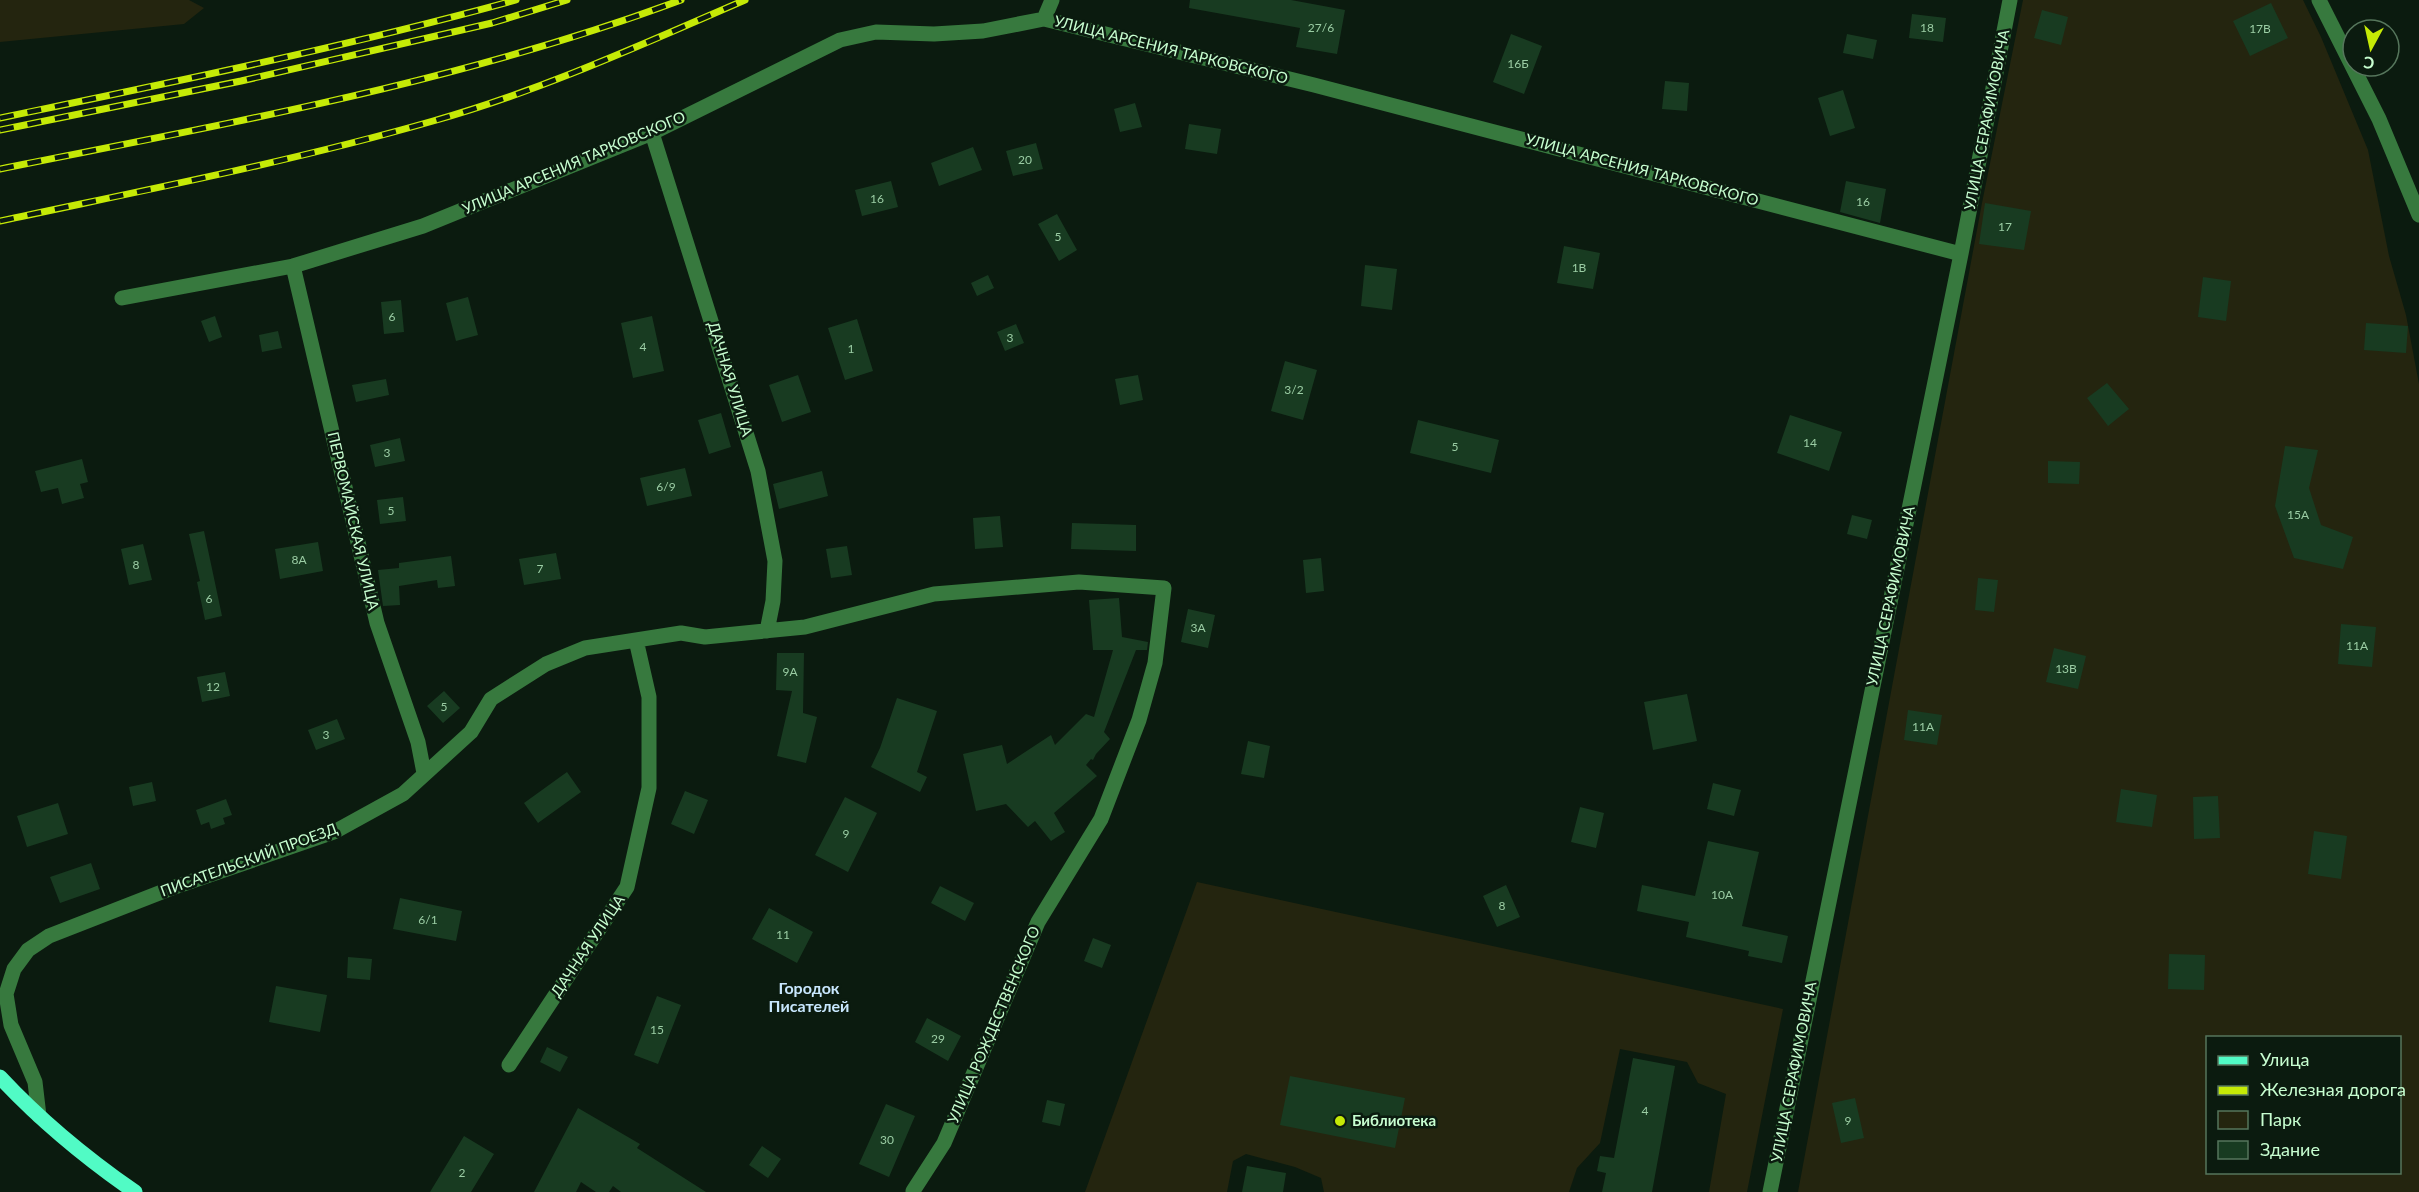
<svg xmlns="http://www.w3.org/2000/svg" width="2419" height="1192" font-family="Lato,sans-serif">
<rect width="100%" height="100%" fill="#0b1b0f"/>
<path fill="#24250f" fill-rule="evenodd" d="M0,0H189L204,8L184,24L0,42Z
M2023,0H2303L2321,37L2368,150L2389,256L2406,315L2419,384V1192H1798L1982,203ZM2208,1038H2400V1172H2208Z
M1197,882L1783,1009L1747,1192H1709L1726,1094L1698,1083L1687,1062L1620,1049L1600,1143L1577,1168L1569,1192H1324L1321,1178L1295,1167L1246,1154L1233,1161L1227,1192H1085Z"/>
<path fill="#183b21" d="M1190,0H1291L1345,10L1337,54L1296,47L1300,28L1189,8Z
M2271,3L2288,38L2250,56L2233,21Z
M2042,10L2068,17L2061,45L2034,38Z
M1912,14L1946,18L1943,42L1909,38Z
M1511,34L1542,46L1524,94L1493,82Z
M1847,34L1877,40L1873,59L1843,53Z
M1665,81L1689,83L1687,111L1662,109Z
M1843,90L1855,128L1830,136L1818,98Z
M1135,103L1142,127L1120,132L1114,109Z
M1189,124L1221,129L1217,154L1185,149Z
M1036,143L1043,169L1013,176L1006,151Z
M973,147L982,170L939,186L931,163Z
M891,181L898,207L862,216L855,190Z
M1846,181L1886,189L1880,223L1840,212Z
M1985,203L2031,211L2024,250L1979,244Z
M1057,214L1077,250L1059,261L1038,224Z
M1564,246L1600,253L1593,289L1557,283Z
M1365,265L1397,269L1392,310L1361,306Z
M988,275L994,288L977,296L971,283Z
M2203,277L2231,281L2226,321L2198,317Z
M468,297L478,335L456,341L446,303Z
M401,300L404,332L384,334L381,302Z
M215,316L222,337L209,342L201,321Z
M652,316L664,371L633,378L621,323Z
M857,319L873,371L845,380L828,328Z
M2366,323L2408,326L2406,353L2364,350Z
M1016,324L1024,343L1005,351L997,332Z
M278,331L282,348L262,352L259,335Z
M1285,361L1317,370L1303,420L1271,411Z
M798,375L811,412L782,422L769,385Z
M1138,375L1143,400L1120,405L1115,379Z
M386,379L389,395L356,402L352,385Z
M2107,383L2129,409L2108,426L2087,398Z
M721,413L731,447L709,454L698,420Z
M1790,415L1842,432L1829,471L1777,453Z
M1418,420L1499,440L1491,473L1410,453Z
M400,438L405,461L375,467L370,445Z
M2285,446L2318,450L2309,488L2321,525L2353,537L2343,569L2294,558L2275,506Z
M82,459L88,482L80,484L84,498L62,504L58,488L41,492L35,471Z
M2048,461L2080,462L2079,484L2048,483Z
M685,468L692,496L647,506L640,478Z
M822,471L828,496L779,509L773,484Z
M403,497L406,521L380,524L377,500Z
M1852,515L1872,520L1867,539L1847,534Z
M1000,516L1003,547L975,549L973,518Z
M1072,523L1136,525V551L1071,549Z
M204,531L222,616L205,620L197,582L200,581L189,534Z
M318,542L323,571L280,579L275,549Z
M143,544L152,580L129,585L121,549Z
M847,546L852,575L831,578L826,549Z
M556,553L561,579L524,585L519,559Z
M451,556L455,586L438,588L437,580L399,586L400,605L383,606L378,570L399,568V563Z
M1321,558L1324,591L1306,593L1303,560Z
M1978,578L1998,580L1994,612L1975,610Z
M1119,598L1122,637L1148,642L1147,650H1136L1104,732L1110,739L1096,754L1093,760L1091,759L1086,765L1097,776L1054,813L1065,832L1051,841L1035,821L1028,827L1006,804L976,811L963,754L1002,745L1007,764L1051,735L1055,745L1086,714L1094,717L1113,650H1093L1089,600Z
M1188,609L1215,615L1208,648L1181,642Z
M2341,624L2376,627L2372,667L2338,664Z
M2054,648L2086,656L2078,689L2046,682Z
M777,653H804L803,713L817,717L806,763L777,756L792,691L776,690Z
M225,672L230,696L202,702L197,677Z
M444,691L460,708L443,723L427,706Z
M1687,694L1697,741L1653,750L1644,702Z
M897,698L937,711L917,772L927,777L920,792L871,767L880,748Z
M1908,710L1942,715L1937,745L1904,740Z
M337,719L345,739L316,750L308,730Z
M1248,741L1270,746L1264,778L1241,774Z
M567,772L581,792L538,823L524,803Z
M152,782L156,801L133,806L129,787Z
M1713,783L1741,790L1734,816L1707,809Z
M2121,789L2157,795L2152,827L2116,822Z
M685,791L708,800L694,834L671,824Z
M2218,796L2220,838L2194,839L2193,797Z
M845,797L877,813L848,872L815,855Z
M226,799L232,815L223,818L225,824L211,829L209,822L201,825L196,810Z
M58,803L68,834L27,847L17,816Z
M1580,807L1604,813L1596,848L1571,842Z
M2314,831L2347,836L2341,879L2308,874Z
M1708,841L1759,852L1742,926L1788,936L1782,963L1748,956L1749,951L1686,937L1689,922L1637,911L1642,885L1695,896Z
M91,863L100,889L60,903L50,877Z
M1506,885L1520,917L1497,927L1483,896Z
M940,886L974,903L965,921L931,903Z
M400,898L462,911L456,941L393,929Z
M769,908L813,932L797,963L752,939Z
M1093,938L1111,945L1102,968L1084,961Z
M2169,954L2205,955L2204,990L2168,989Z
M348,957L372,959L370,980L347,978Z
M276,986L327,995L320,1032L269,1022Z
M657,996L681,1005L658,1064L634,1055Z
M927,1018L961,1036L948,1061L915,1042Z
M547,1047L568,1057L560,1072L540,1062Z
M1633,1058L1675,1066L1652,1192H1602L1606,1173L1597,1171L1600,1156L1614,1158Z
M1290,1076L1405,1098L1395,1148L1280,1125Z
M1855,1098L1864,1138L1841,1143L1832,1103Z
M1047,1100L1065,1104L1060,1126L1042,1122Z
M886,1104L915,1116L889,1177L859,1164Z
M578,1108L640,1144L637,1148L706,1192H621L613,1186L609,1192H596L581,1182L576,1192H534Z
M464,1136L494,1154L471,1192H430Z
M762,1146L781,1159L768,1178L749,1165Z
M1247,1166L1286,1173L1283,1192H1242Z"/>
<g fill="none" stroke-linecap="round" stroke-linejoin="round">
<path stroke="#37793e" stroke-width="15" d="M2319,0L2379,119L2419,215
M1044,19L1052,0
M652,133L758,471L775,561L773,601L767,631
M293,266L377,623L418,742L424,773
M122,298L293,266L423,226L652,133L840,40L876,32L934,34L983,31L1044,19L1314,85L1961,254
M509,1065L627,887L649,788V697L636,640
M39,1116L35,1082L11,1025L6,994L14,969L28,950L49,936L172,888L334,832L403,794L471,732L491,699L546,664L585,648L681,633L705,637L805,627L934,594L1079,582L1164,588L1155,663L1139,720L1101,819L1038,922L944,1143L913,1191
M1770,1192L1961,254L2010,0"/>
<path stroke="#51fbc5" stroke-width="15" d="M0,1077C40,1120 86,1158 135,1192"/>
<g stroke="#c5ea06" stroke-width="7">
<path id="rail" d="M0,118C173,82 346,47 516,0
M0,130L241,81L492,23L567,0
M0,169C229,123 461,82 681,0
M0,221C145,190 290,162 433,121C540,91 643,44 745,0"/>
</g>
<use href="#rail" stroke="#0b1b0f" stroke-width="4.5" stroke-dasharray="14" stroke-linecap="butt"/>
</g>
<circle fill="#c5ea06" stroke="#0b1b0f" stroke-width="2" cx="1340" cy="1121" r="6"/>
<g text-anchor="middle" stroke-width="5" stroke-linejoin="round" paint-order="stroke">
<g font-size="12" fill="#9bcda4">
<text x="1321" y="32">27/6</text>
<text x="1927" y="32">18</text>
<text x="2260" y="33">17В</text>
<text x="1518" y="68">16Б</text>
<text x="1025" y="164">20</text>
<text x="877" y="203">16</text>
<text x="1863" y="206">16</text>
<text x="2005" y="231">17</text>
<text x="1058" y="241">5</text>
<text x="1579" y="272">1В</text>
<text x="392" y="321">6</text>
<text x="1010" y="342">3</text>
<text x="643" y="351">4</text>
<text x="851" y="353">1</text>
<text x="1294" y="394">3/2</text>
<text x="1810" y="447">14</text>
<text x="1455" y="451">5</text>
<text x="387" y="457">3</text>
<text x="666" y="491">6/9</text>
<text x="391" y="515">5</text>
<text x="2298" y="519">15А</text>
<text x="299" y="564">8А</text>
<text x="136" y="569">8</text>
<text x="540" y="573">7</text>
<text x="209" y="603">6</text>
<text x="1198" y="632">3А</text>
<text x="2357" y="650">11А</text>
<text x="2066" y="673">13В</text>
<text x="790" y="676">9А</text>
<text x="213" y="691">12</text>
<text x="444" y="711">5</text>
<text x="1923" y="731">11А</text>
<text x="326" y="739">3</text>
<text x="846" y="838">9</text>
<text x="1722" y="899">10А</text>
<text x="1502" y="910">8</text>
<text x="428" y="924">6/1</text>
<text x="783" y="939">11</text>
<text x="657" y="1034">15</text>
<text x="938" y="1043">29</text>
<text x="1645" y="1115">4</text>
<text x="1848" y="1125">9</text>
<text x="887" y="1144">30</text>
<text x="462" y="1177">2</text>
</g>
<g font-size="15" fill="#c7fed0" stroke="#0b1b0f">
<text transform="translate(1171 50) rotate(14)" y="5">УЛИЦА АРСЕНИЯ ТАРКОВСКОГО</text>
<text transform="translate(1987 120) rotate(-79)" y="5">УЛИЦА СЕРАФИМОВИЧА</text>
<text transform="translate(574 163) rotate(-23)" y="5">УЛИЦА АРСЕНИЯ ТАРКОВСКОГО</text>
<text transform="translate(1642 170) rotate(15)" y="5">УЛИЦА АРСЕНИЯ ТАРКОВСКОГО</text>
<text transform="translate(730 379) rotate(73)" y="5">ДАЧНАЯ УЛИЦА</text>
<text transform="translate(353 521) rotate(77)" y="5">ПЕРВОМАЙСКАЯ УЛИЦА</text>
<text transform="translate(1891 596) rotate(-78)" y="5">УЛИЦА СЕРАФИМОВИЧА</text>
<text transform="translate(249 860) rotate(-20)" y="5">ПИСАТЕЛЬСКИЙ ПРОЕЗД</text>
<text transform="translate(588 946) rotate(-56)" y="5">ДАЧНАЯ УЛИЦА</text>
<text transform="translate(994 1025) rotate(-67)" y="5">УЛИЦА РОЖДЕСТВЕНСКОГО</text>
<text transform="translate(1794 1072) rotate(-79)" y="5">УЛИЦА СЕРАФИМОВИЧА</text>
</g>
<g font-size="15" font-weight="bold" fill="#c7fed0" stroke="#0b1b0f" text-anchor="start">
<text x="1352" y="1126">Библиотека</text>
</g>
<g font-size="16" font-weight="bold" fill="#c8e7fe" stroke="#0b1b0f">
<text x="809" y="994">Городок<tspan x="809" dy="18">Писателей</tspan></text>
</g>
</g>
<rect x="2206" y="1036" width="195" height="138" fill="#0b1b0f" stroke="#56765c" stroke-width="1.5"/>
<rect x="2218" y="1056" width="30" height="9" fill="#51fbc5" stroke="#56765c" stroke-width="1.5"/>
<text x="2260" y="1066" font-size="18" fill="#c7fed0">Улица</text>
<rect x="2218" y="1086" width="30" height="9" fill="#c5ea06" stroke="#56765c" stroke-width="1.5"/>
<text x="2260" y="1096" font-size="18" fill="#c7fed0">Железная дорога</text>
<rect x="2218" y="1111" width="30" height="18" fill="#24250f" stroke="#56765c" stroke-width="1.5"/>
<text x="2260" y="1126" font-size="18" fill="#c7fed0">Парк</text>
<rect x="2218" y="1141" width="30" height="18" fill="#183b21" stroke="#56765c" stroke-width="1.5"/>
<text x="2260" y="1156" font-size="18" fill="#c7fed0">Здание</text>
<g transform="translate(2371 48) rotate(188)"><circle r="28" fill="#0b1b0f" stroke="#56765c" stroke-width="1.5"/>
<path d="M0-4.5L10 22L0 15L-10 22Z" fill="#c5ea06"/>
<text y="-9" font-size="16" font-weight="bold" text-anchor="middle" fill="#c7fed0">С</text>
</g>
</svg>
